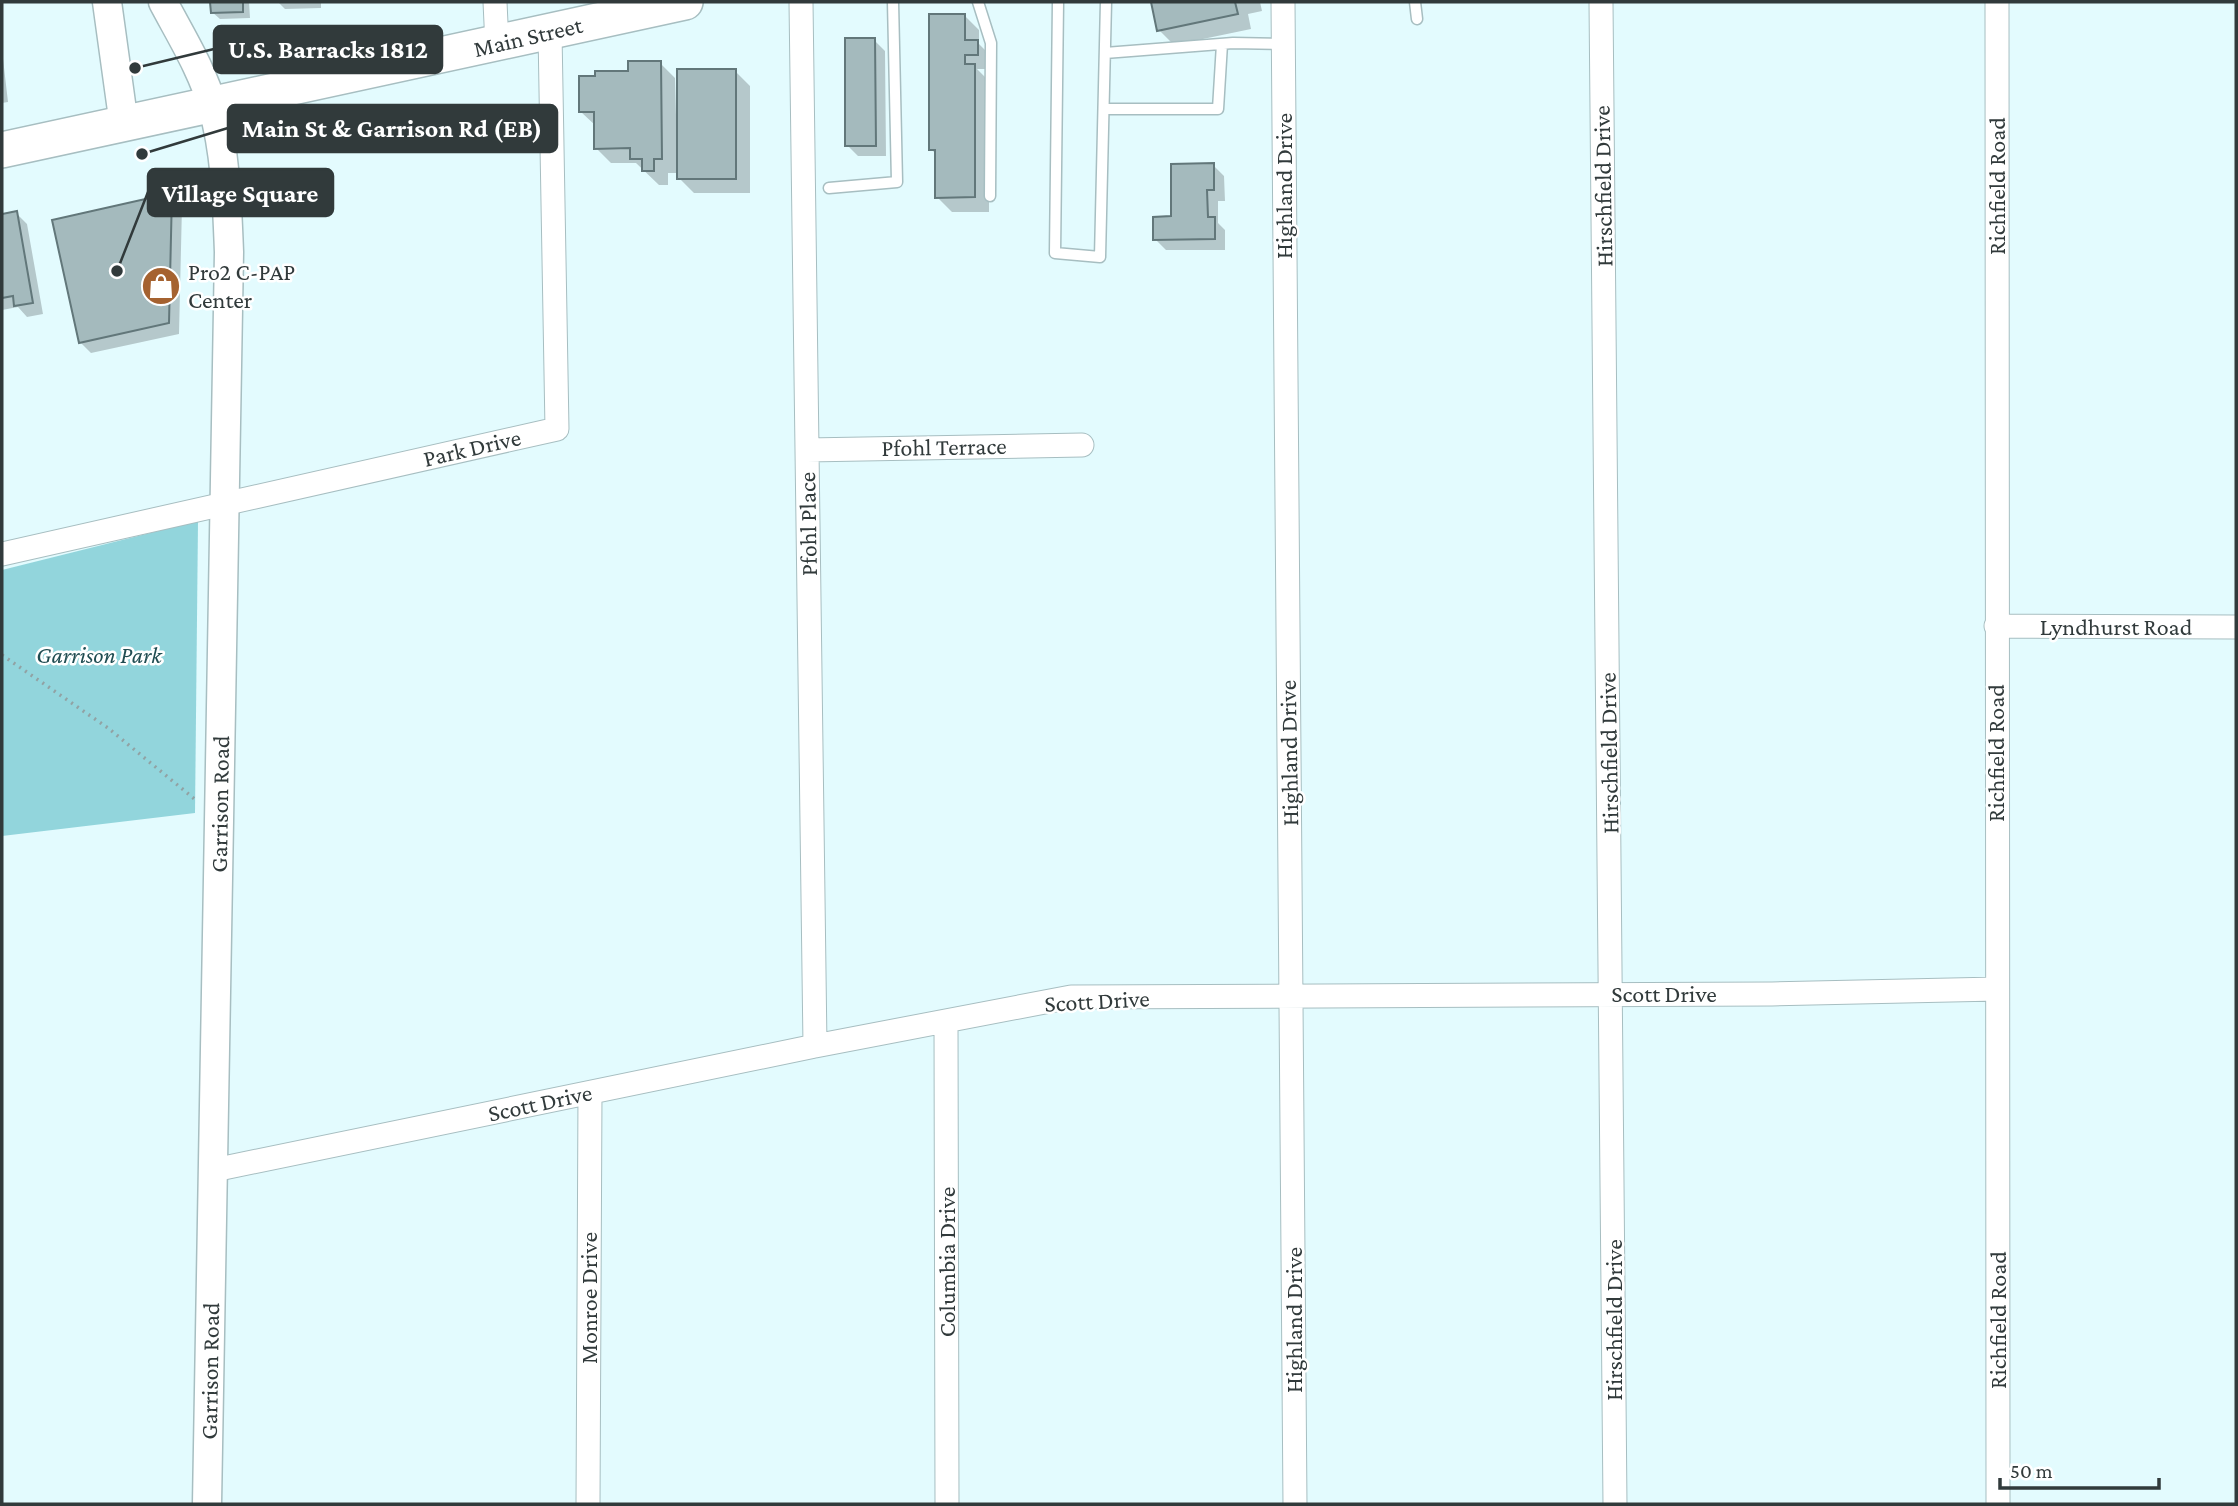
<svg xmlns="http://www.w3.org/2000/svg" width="2238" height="1506" font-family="'Crimson Pro',serif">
<rect width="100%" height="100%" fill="#e3fbfe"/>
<path fill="#92d5dc" d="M198,521L195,813L2,836V570Z"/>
<path fill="#0003" d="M212,2H249L250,18L220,19L212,12Z
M278,2H321V8L285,9Z
M1153,2H1260L1262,11L1248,14L1251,29L1174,45L1159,30Z
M964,15L979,30V44L992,57V69H977L989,81V212H952L937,197V155L931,149Z
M874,40L885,51L886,156H858L847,145Z
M2,50L8,102L2,103Z
M660,63L675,78L676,115L735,71L750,86V193H694L679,178V173H668V185H659L636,163H611L596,148V126L581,112L630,73Z
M1213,165L1224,176L1225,201H1218V223L1225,230V250H1166L1155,239Z
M171,195L182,206L179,334L91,353L80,342Z
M16,213L27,224L43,314L27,317L18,307L2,310V215Z"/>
<path fill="#a4babd" stroke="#62777a" stroke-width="2" d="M210,2H243V12L211,13Z
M1151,2H1235L1238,14L1157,31Z
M929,14H965V40H978V55H965V64H975V197L935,198V150H929Z
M845,38H875L876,146H845Z
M628,61H661L662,159H654V171H642V159H630V148L594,149V112H579V76H595V71H628Z
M677,69H736V179H677Z
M1214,163V190H1207L1208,217H1215V239L1153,240V217L1171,216V164Z
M172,193L169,323L79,343L52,220Z
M17,211L33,303L14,306L13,296L2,298V214Z"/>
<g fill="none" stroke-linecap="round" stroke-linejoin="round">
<g stroke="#a7bec1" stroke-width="13">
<path id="service" d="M978,2L991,43L990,196
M1058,2L1055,253L1100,257L1106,2
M1415,2L1417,19
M1105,53L1233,43L1283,44
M1104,109H1218L1222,44
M829,188L897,182L893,2"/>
</g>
<g stroke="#a7bec1" stroke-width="25">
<path id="minor" d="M495,2L497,45
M801,2L815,1046
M1283,2L1295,1504
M1601,2L1615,1504
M1997,2L1998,1504
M807,450L1082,445
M2,554L557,429L550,33
M1996,626L2236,627
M946,1021L947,1504
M214,1170L815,1046L1071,997L1772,994L1997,989
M588,1504L590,1093"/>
</g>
<g stroke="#a7bec1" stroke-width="31">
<path id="tertiary" d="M107,2L124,125
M163,2C181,36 203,71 213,108C226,155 227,204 229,252L207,1504"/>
</g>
<g stroke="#a7bec1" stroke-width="38">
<path id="primary" d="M2,150L685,2"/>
</g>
<path stroke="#91a2a4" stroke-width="3.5" stroke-dasharray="2 5" stroke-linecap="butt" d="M2,655L108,728L197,801"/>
<use href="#service" stroke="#fff" stroke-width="10"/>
<use href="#minor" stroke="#fff" stroke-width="23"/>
<use href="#tertiary" stroke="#fff" stroke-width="28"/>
<use href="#primary" stroke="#fff" stroke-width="35"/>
</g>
<defs>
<g id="shop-disc" transform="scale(2.0125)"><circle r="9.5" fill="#a56230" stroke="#fff"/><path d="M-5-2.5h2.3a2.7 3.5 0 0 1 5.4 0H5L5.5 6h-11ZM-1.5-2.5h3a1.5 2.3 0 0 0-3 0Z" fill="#fff"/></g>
</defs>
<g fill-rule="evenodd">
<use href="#shop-disc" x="161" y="286"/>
</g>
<g text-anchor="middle" stroke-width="5" stroke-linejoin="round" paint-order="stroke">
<g font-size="24" fill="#313a3b" stroke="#fff">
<text transform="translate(528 37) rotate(-13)" y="8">Main Street</text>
<text transform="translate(1284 186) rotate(-90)" y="8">Highland Drive</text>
<text transform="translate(1603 186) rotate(-91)" y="8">Hirschfield Drive</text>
<text transform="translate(1997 186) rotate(-90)" y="8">Richfield Road</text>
<text transform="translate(944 447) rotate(-1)" y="8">Pfohl Terrace</text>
<text transform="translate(472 448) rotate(-13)" y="8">Park Drive</text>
<text transform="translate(808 524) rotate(-91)" y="8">Pfohl Place</text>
<text x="2116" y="635">Lyndhurst Road</text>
<text transform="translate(1289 753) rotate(-91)" y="8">Highland Drive</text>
<text transform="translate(1609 753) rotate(-91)" y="8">Hirschfield Drive</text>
<text transform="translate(1996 753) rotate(-90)" y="8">Richfield Road</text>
<text transform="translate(220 804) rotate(-89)" y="8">Garrison Road</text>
<text x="1664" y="1002">Scott Drive</text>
<text transform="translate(1097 1001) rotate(-3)" y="8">Scott Drive</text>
<text transform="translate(540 1103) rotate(-12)" y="8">Scott Drive</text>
<text transform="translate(947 1262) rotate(-90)" y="8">Columbia Drive</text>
<text transform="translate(589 1298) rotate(-90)" y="8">Monroe Drive</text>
<text transform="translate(1294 1320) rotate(-90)" y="8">Highland Drive</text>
<text transform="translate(1614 1320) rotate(-90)" y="8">Hirschfield Drive</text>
<text transform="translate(1998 1320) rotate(-90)" y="8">Richfield Road</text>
<text transform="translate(210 1371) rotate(-89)" y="8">Garrison Road</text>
</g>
<g font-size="24" fill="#313a3b" stroke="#fff" text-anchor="start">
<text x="188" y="280">Pro2 C-PAP<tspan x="188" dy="28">Center</tspan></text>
</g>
<g font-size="24" font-style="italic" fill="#1f4c51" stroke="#fff">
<text x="99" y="663">Garrison Park</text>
</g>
</g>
<path fill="none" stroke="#313a3b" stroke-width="2.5" d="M135 68L214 49M142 154L228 128M117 271L148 192"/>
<g fill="#313a3b" stroke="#fff" stroke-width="2.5">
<circle cx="135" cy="68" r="7"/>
<circle cx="142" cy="154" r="7"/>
<circle cx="117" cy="271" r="7"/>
</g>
<g fill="#313a3b" stroke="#313a3b" stroke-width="2.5">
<rect x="214" y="26" width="228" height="47" rx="7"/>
<rect x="228" y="105" width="329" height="47" rx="7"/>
<rect x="148" y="169" width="185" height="47" rx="7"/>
</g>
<g font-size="26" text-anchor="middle" font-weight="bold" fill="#fff">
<text x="328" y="58">U.S. Barracks 1812</text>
<text x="392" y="137">Main St &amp; Garrison Rd (EB)</text>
<text x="240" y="202">Village Square</text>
</g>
<rect width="2238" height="1506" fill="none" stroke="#313a3b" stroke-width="7"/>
<path d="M2000 1478v10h159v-10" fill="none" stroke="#313a3b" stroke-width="3.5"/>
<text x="2010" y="1478" font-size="21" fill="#313a3b" stroke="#ffffff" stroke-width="5" paint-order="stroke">50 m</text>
</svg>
